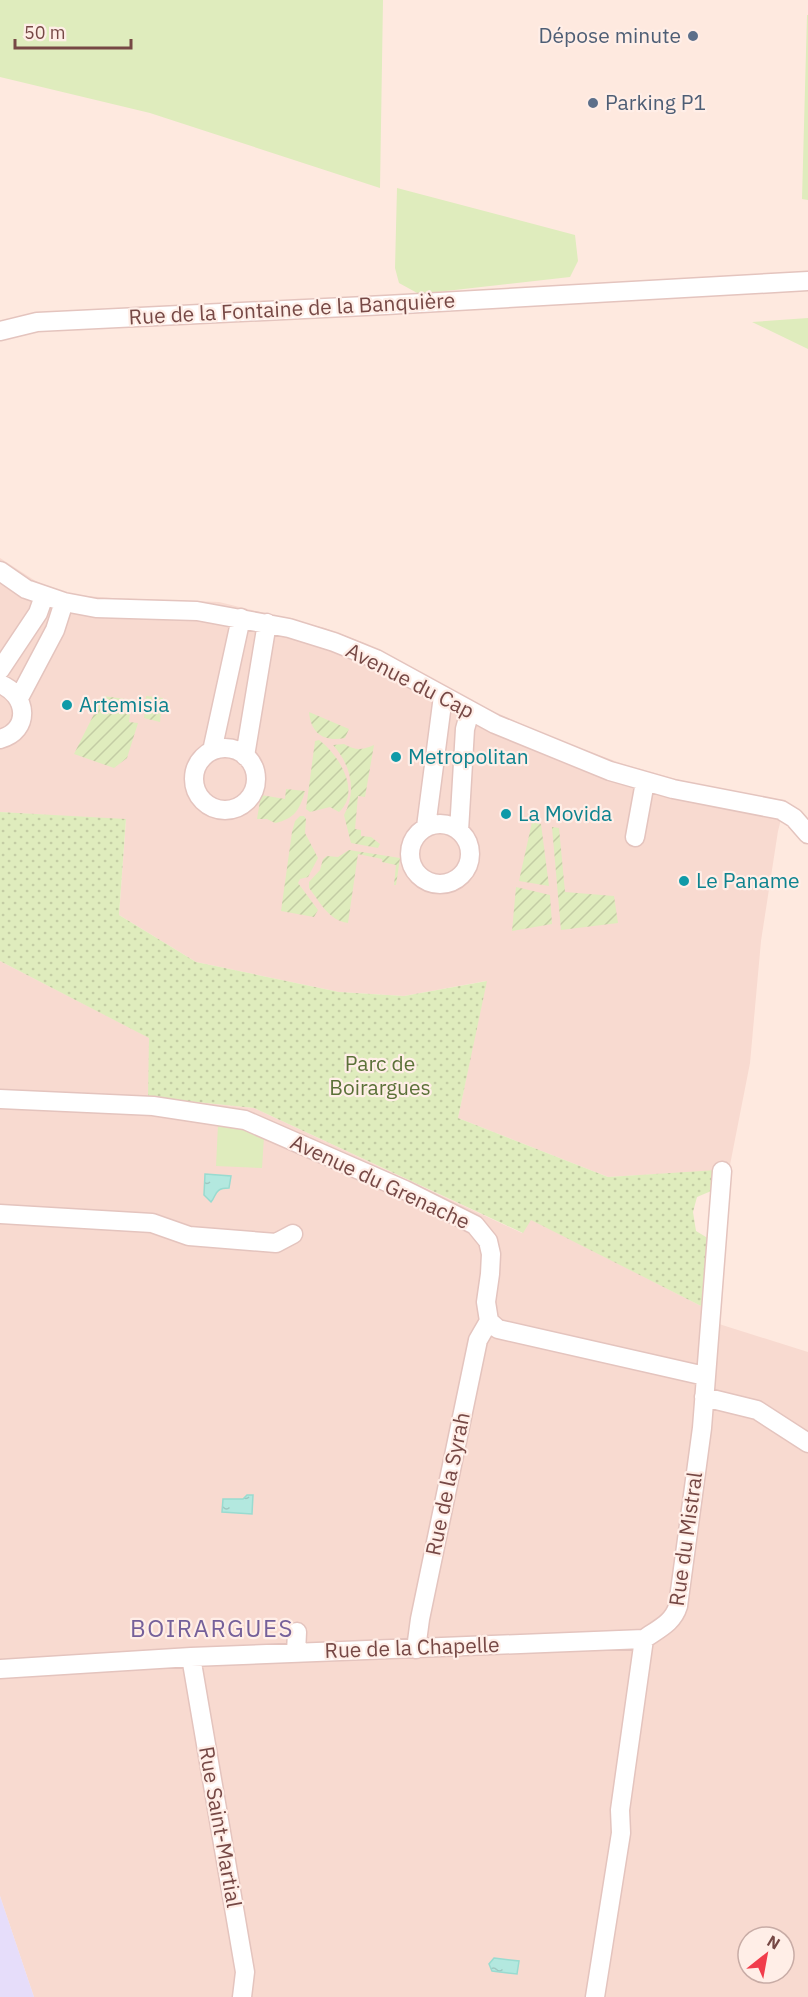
<svg xmlns="http://www.w3.org/2000/svg" width="808" height="1997" font-family="'IBM Plex Sans',sans-serif">
<defs>
<pattern id="park-dots" width="8" height="8" patternUnits="userSpaceOnUse" patternTransform="scale(1.5)"><rect width="8" height="8" fill="#dfecbd"/><path d="M2 2h.1M6 6h.1" fill="none" stroke="#c3cca4" stroke-width="1.8" stroke-linecap="round"/></pattern>
<pattern id="garden-furrows" width="10" height="10" patternUnits="userSpaceOnUse" patternTransform="scale(1.5)"><rect width="10" height="10" fill="#dfecbd"/><path d="M-1 1l2-2M0 10L10 0M9 11l2-2" fill="none" stroke="#c3cca4"/></pattern>
<pattern id="water-ripples" width="26" height="14" patternUnits="userSpaceOnUse" patternTransform="scale(1.5)"><rect width="26" height="14" fill="#b3e8df"/><path d="M2 4q2-2 4 0t4 0M15 11q2-2 4 0t4 0" fill="none" stroke="#9dc8c1"/></pattern>
</defs>
<rect width="100%" height="100%" fill="#fee9df"/>
<path fill="#f8dad0" fill-rule="evenodd" d="M0,558L34,580L63,594L112,598L219,602L325,628L367,644L464,698L553,738L623,764L687,782L768,798L786,800L778,831L761,941L750,1063L729,1170L608,1177L458,1118L486,981L404,996L339,992L196,962L119,915L126,820L0,812Z
M0,961L150,1038L149,1097L254,1108L522,1233L531,1219L705,1308L719,1324L808,1352V1997H34L0,1896ZM748,1937H784V1973H748Z"/>
<path fill="#e6ddfa" d="M0,1896L34,1997H0Z"/>
<path fill="#dfecbd" d="M0,0H383L380,188L150,113L0,77Z
M807,15H808V200L802,199Z
M397,188L575,235L578,261L570,277L419,294L399,283L395,268Z
M808,318V349L752,322Z
M218,1125L246,1126L264,1137L262,1168L216,1166Z"/>
<path fill="url(#park-dots)" d="M0,812L126,819L119,915L196,962L339,992L404,996L487,981L458,1118L608,1177L717,1170L716,1189L697,1197L693,1212L696,1231L711,1240L705,1308L531,1220L523,1233L254,1108L148,1097L149,1038L0,961Z"/>
<path fill="url(#garden-furrows)" d="M103,696L140,701V708L131,707L129,722L138,723L127,758L114,768L74,754Z
M146,696L163,698L160,722L144,718Z
M309,712L349,729L345,738C324,742 311,734 309,712Z
M319,740C338,754 362,791 339,812L330,807L310,812L306,809L315,741Z
M344,744C356,751 362,750 374,745L365,797L358,796L355,829L361,830V836L371,837L380,844L378,848L351,843L344,815C357,791 351,765 333,745Z
M286,789L305,791C300,809 295,819 275,823L267,819H257L261,795L285,799Z
M300,816H304L306,819L305,833L318,858L308,877L300,879L298,883L318,910L314,917L281,911L292,832L295,821Z
M532,822L541,824L549,886L519,881Z
M552,827L559,828L565,892L614,896L618,923L561,930Z
M349,850L400,858L396,885H394L396,865L382,862V859L358,854L348,923C328,920 321,903 309,888V882L320,870L323,859L327,856L338,857Z
M516,887L550,895L552,924L512,931Z"/>
<path fill="url(#water-ripples)" stroke="#99dbd0" stroke-width="1.5" d="M205,1174L231,1176L229,1188C214,1188 217,1195 211,1202L204,1195Z
M247,1495H253L252,1514L222,1512L223,1499H243Z
M494,1958L519,1961L517,1974L492,1971L489,1964Z"/>
<g fill="none" stroke-linecap="round" stroke-linejoin="round">
<g stroke="#e4c4be" stroke-width="21">
<path id="minor" d="M0,331L37,322L386,305L808,281
M0,571L26,589L64,602L96,608L197,611L289,628L334,642L376,659L495,724L610,771L673,789L781,810L794,818L808,834
M0,670L38,613L44,596
M0,684C28,695 31,731 0,739
M19,698L55,630L64,602
M194 779a31 31 0 1 1 62 0a31 31 0 1 1-62 0Z
M212,751L241,618
M245,756L267,623
M410 854a30 30 0 1 1 60 0a30 30 0 1 1-60 0Z
M426,827L443,696
M459,831L465,729L470,711
M635,837L645,782
M0,1099L153,1106L245,1120L405,1190L475,1225L488,1241L491,1254L490,1274L486,1302L489,1321L498,1329L705,1376
M0,1214L152,1223L189,1236L276,1243L293,1234
M704,1397L757,1410L808,1443
M416,1649L420,1619L478,1340L489,1321
M296,1653L297,1632
M191,1657L245,1972L242,1997
M0,1669L191,1657L644,1639
M595,1997L621,1833L620,1810L644,1639C658,1629 673,1623 678,1606L702,1428L722,1171"/>
</g>
<use href="#minor" stroke="#fff" stroke-width="18"/>
</g>
<g fill="#5c6f8a" stroke="#ffeee7" stroke-width="2">
<circle cx="693" cy="36" r="6"/>
<circle cx="593" cy="103" r="6"/>
</g>
<g fill="#0f9aa8" stroke="#ffeee7" stroke-width="2">
<circle cx="67" cy="705" r="6"/>
<circle cx="396" cy="757" r="6"/>
<circle cx="506" cy="814" r="6"/>
<circle cx="684" cy="881" r="6"/>
</g>
<g text-anchor="middle" stroke-width="4.5" stroke-linejoin="round" paint-order="stroke">
<g font-size="21" fill="#4e5e75" stroke="#ffeee7" text-anchor="end">
<text x="681" y="43">Dépose minute</text>
<text x="605" y="110" text-anchor="start">Parking P1</text>
</g>
<g font-size="21" fill="#764845" stroke="#ffeee7">
<text transform="translate(292 309) rotate(-3)" y="7">Rue de la Fontaine de la Banquière</text>
<text transform="translate(410 681) rotate(27)" y="7">Avenue du Cap</text>
<text transform="translate(380 1182) rotate(25)" y="7">Avenue du Grenache</text>
<text transform="translate(448 1484) rotate(-78)" y="7">Rue de la Syrah</text>
<text transform="translate(686 1539) rotate(-82)" y="7">Rue du Mistral</text>
<text transform="translate(412 1648) rotate(-2)" y="7">Rue de la Chapelle</text>
<text transform="translate(220 1827) rotate(80)" y="7">Rue Saint-Martial</text>
</g>
<g font-size="21" fill="#0d838f" stroke="#ffeee7" text-anchor="start">
<text x="79" y="712">Artemisia</text>
<text x="408" y="764">Metropolitan</text>
<text x="518" y="821">La Movida</text>
<text x="696" y="888">Le Paname</text>
</g>
<g font-size="21" fill="#5b7138" stroke="#ffeee7">
<text x="380" y="1071">Parc de<tspan x="380" dy="24">Boirargues</tspan></text>
</g>
<g font-size="24" letter-spacing="1.5" fill="#75609a" stroke="#ffeee7">
<text x="212" y="1637">BOIRARGUES</text>
</g>
</g>
<g transform="translate(766 1955) rotate(31)"><circle r="28" fill="#ffeee7" stroke="#c8aca6" stroke-width="1.5"/>
<path d="M0-4.5L10 22L0 15L-10 22Z" fill="#f13c4b"/>
<text y="-9" font-size="16" font-weight="bold" text-anchor="middle" fill="#764845">N</text>
</g>
<path d="M15 39v9h116v-9" fill="none" stroke="#764845" stroke-width="3"/>
<text x="24" y="39" font-size="18" fill="#764845" stroke="#ffeee7" stroke-width="4.5" paint-order="stroke">50 m</text>
</svg>
